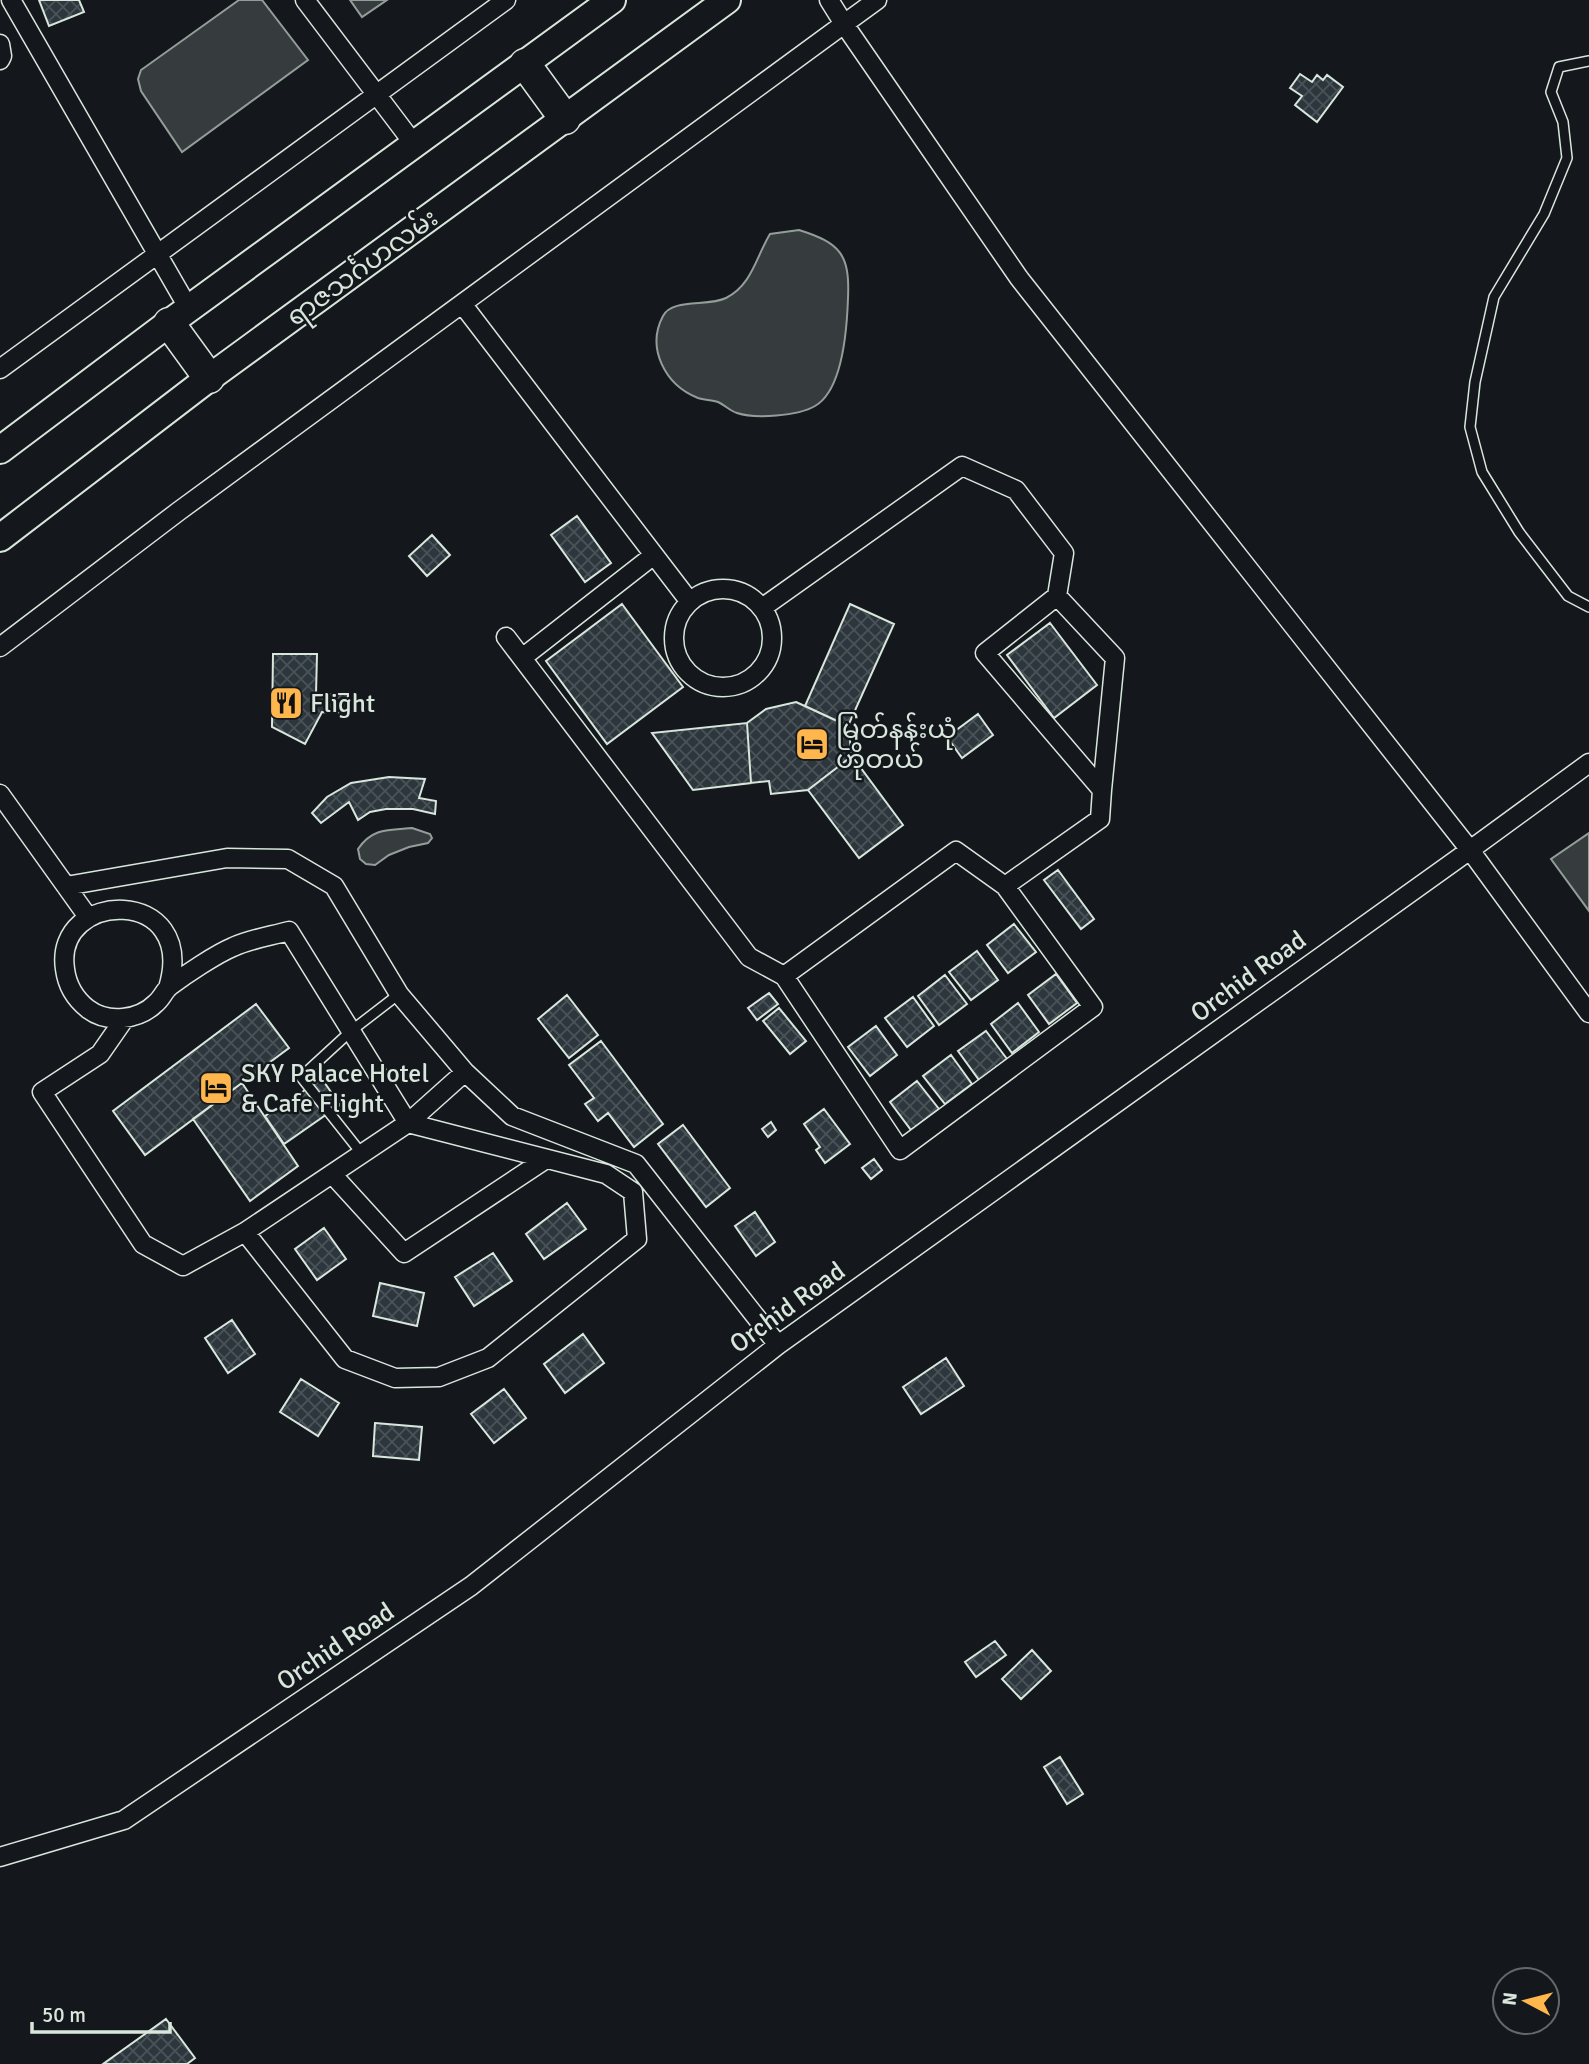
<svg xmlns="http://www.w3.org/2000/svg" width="1589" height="2064" font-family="Signika,'Noto Sans Myanmar',sans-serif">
<defs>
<pattern id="building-cross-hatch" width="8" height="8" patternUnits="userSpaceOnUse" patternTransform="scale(1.75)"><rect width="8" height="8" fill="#2c363c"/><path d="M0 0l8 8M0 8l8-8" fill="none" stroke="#4a5358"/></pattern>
</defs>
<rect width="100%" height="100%" fill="#14181c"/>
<path fill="#363b3e" stroke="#939e99" stroke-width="2" d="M239,0H262L308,60L182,152L141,91L138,79L141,70Z
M350,0H387L362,17Z
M799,230C840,243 850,254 848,298C847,328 843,390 815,406C798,416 755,419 737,413C730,411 725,405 718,402C712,400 704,400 698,398C665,385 646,348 663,316C672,298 708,307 726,298C752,285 756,257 770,234Z
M412,828L430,834L432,838L428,843L409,847L389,855L375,865L366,864L360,859L358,849C372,828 388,830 412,828Z
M1589,833V911L1551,859Z"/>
<path fill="url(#building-cross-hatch)" stroke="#d8e6dc" stroke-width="2" d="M39,0H79L84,12L49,26Z
M1300,74L1312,82L1317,75L1323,80L1327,75L1343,87L1317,122L1295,105L1302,96L1290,88Z
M577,516L611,563L585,582L551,535Z
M432,535L450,555L427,576L409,556Z
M622,604L683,687L607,744L546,661Z
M850,604L894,624L848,726L805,706Z
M1050,623L1097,685L1054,718L1007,655Z
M273,654H317L316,694H348V713L322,712L305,744L272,727Z
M796,702L848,726L852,756L808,790L771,794L769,781L751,783L747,723L766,709Z
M978,714L993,735L962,758L947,737Z
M747,723L751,783L693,790L652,733Z
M852,756L903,825L859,858L808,790Z
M389,777L425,779L419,798L436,801L435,814L413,809H386L370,812L358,820L349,802L321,823L312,813L327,797L351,783Z
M1058,870L1094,919L1081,929L1044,880Z
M1014,924L1036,952L1008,973L987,945Z
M977,951L998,980L971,1000L949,972Z
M1056,974L1077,1003L1049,1024L1028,995Z
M945,975L967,1004L939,1025L918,996Z
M769,993L778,1004L757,1020L748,1008Z
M567,995L598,1035L569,1058L538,1019Z
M913,997L934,1026L907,1047L885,1018Z
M1018,1003L1039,1032L1012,1053L991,1024Z
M256,1004L289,1048L145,1155L113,1111Z
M779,1008L806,1041L790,1054L763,1021Z
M876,1026L897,1055L870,1076L848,1047Z
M986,1031L1007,1059L979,1080L958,1051Z
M601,1041L663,1124L634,1147L608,1113L598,1121L585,1104L594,1098L569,1065Z
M951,1055L972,1084L945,1104L923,1076Z
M322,1079L340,1105L284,1144L265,1116Z
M917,1081L939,1109L911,1130L890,1102Z
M242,1083L298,1166L250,1201L193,1119Z
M824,1109L850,1144L825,1163L816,1150L820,1147L804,1124Z
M771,1122L776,1130L768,1137L762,1129Z
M683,1125L730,1188L706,1207L658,1144Z
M874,1159L882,1170L871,1179L862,1168Z
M567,1203L586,1229L544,1259L526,1234Z
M755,1212L775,1242L756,1256L735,1226Z
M324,1228L346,1259L317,1280L295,1249Z
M493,1253L512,1281L474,1306L455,1277Z
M380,1283L424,1293L417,1326L373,1316Z
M232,1320L255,1354L228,1373L205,1338Z
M583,1334L604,1363L565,1393L544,1364Z
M946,1358L964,1386L921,1414L903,1387Z
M301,1379L339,1403L318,1436L280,1412Z
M504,1389L526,1418L494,1443L471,1414Z
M375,1423L422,1427L419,1460L373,1456Z
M995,1641L1006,1655L976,1677L965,1662Z
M1032,1650L1051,1671L1021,1699L1002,1679Z
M1060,1757L1083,1794L1067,1804L1044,1767Z
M166,2019L195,2058L187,2064H103Z"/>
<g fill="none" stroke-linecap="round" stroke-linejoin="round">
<g stroke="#d8e6dc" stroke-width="12">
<path id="lane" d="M1589,61L1559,67L1551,92L1563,122L1567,158L1544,214L1494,297L1475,382L1470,427L1482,472L1519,532L1568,596L1589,607
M362,1154L301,1077L351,1031L399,994"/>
</g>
<g stroke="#d8e6dc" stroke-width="21">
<path id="street" d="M11,0L189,309
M305,0L414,144
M877,0L844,24L1019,278L1470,850L1589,1013
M0,44L2,56L0,60
M463,305L690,602
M0,369L506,0
M674 638a49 49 0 1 1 98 0a49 49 0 1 1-98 0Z
M1057,596L1115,658L1102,790
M506,637L749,957L784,976L900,1150L1093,1007L1005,886L1100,819L1102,790L985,653L1057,596L1064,553L1016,490L962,466L762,608
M0,647L179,511L844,24L829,0
M522,658L654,555
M0,794L88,917
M66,886L227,858L288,859L334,886L399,994L465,1072
M784,976L956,851L1005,886
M125,1018L100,1054L42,1092L143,1244L183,1266L245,1232L408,1123L289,931C271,936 250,939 233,947C216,954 185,975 170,986C164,991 162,998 156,1003C139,1020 108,1024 88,1009C74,998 67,985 65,969C53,889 199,885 168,988
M408,1123L465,1072L512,1116L636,1164L778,1345
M332,1174L404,1253L546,1159
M245,1232L345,1359L395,1378L439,1377L488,1358L637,1239L633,1192L606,1174L408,1123
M0,1857L124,1820L471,1586L778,1345L1470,850L1589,763"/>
</g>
<g stroke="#d8e6dc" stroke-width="30">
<path id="primary" d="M0,450L169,323L612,0
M0,538L209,378L727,0"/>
</g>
<g stroke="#d8e6dc" stroke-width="33">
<path id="highway" d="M525,64L565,119
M169,323L209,378"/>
</g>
<use href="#lane" stroke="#14181c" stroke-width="9"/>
<use href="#street" stroke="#14181c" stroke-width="18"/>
<use href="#primary" stroke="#14181c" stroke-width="26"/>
<use href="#highway" stroke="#14181c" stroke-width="30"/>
</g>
<defs>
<g id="restaurant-square" transform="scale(1.75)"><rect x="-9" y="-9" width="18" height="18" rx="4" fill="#ffb74d" stroke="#14181c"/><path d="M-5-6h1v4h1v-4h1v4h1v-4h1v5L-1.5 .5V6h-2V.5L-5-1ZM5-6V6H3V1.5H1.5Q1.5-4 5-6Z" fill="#111"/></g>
<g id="hotel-square" transform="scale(1.75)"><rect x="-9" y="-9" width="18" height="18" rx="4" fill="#ffb74d" stroke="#14181c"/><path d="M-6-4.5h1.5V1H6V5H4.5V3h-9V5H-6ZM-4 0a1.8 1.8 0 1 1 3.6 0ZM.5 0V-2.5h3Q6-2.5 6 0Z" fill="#111"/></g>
</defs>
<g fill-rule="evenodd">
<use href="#restaurant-square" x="286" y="703"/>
<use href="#hotel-square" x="812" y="744"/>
<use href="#hotel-square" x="216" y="1088"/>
</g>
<g text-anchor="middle" stroke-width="5" stroke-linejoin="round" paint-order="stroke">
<g font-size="26" fill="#d8e6dc" stroke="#14181c">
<text transform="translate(362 267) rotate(-36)" y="9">ရာဇသင်္ဂဟလမ်း</text>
<text transform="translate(1248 976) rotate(-36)" y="9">Orchid Road</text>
<text transform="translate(787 1307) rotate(-36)" y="9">Orchid Road</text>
<text transform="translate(335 1646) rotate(-34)" y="9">Orchid Road</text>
</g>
<g font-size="26" fill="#d8e6dc" stroke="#14181c" text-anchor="start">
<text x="310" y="712">Flight</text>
<text x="836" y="738">မြတ်နန်းယုံ<tspan x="836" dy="30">ဟိုတယ်</tspan></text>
<text x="241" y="1082">SKY Palace Hotel<tspan x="241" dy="30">&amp; Cafe Flight</tspan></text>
</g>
</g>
<g transform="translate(1526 2001) rotate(277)"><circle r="33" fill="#14181c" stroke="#626a69" stroke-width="2"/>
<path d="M0-5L12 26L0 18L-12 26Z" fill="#ffb74d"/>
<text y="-10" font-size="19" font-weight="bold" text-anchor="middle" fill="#d8e6dc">N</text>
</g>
<path d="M32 2022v10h138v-10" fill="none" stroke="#d8e6dc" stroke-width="3.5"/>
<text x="42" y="2022" font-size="21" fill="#d8e6dc" stroke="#14181c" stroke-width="5" paint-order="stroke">50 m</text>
</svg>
